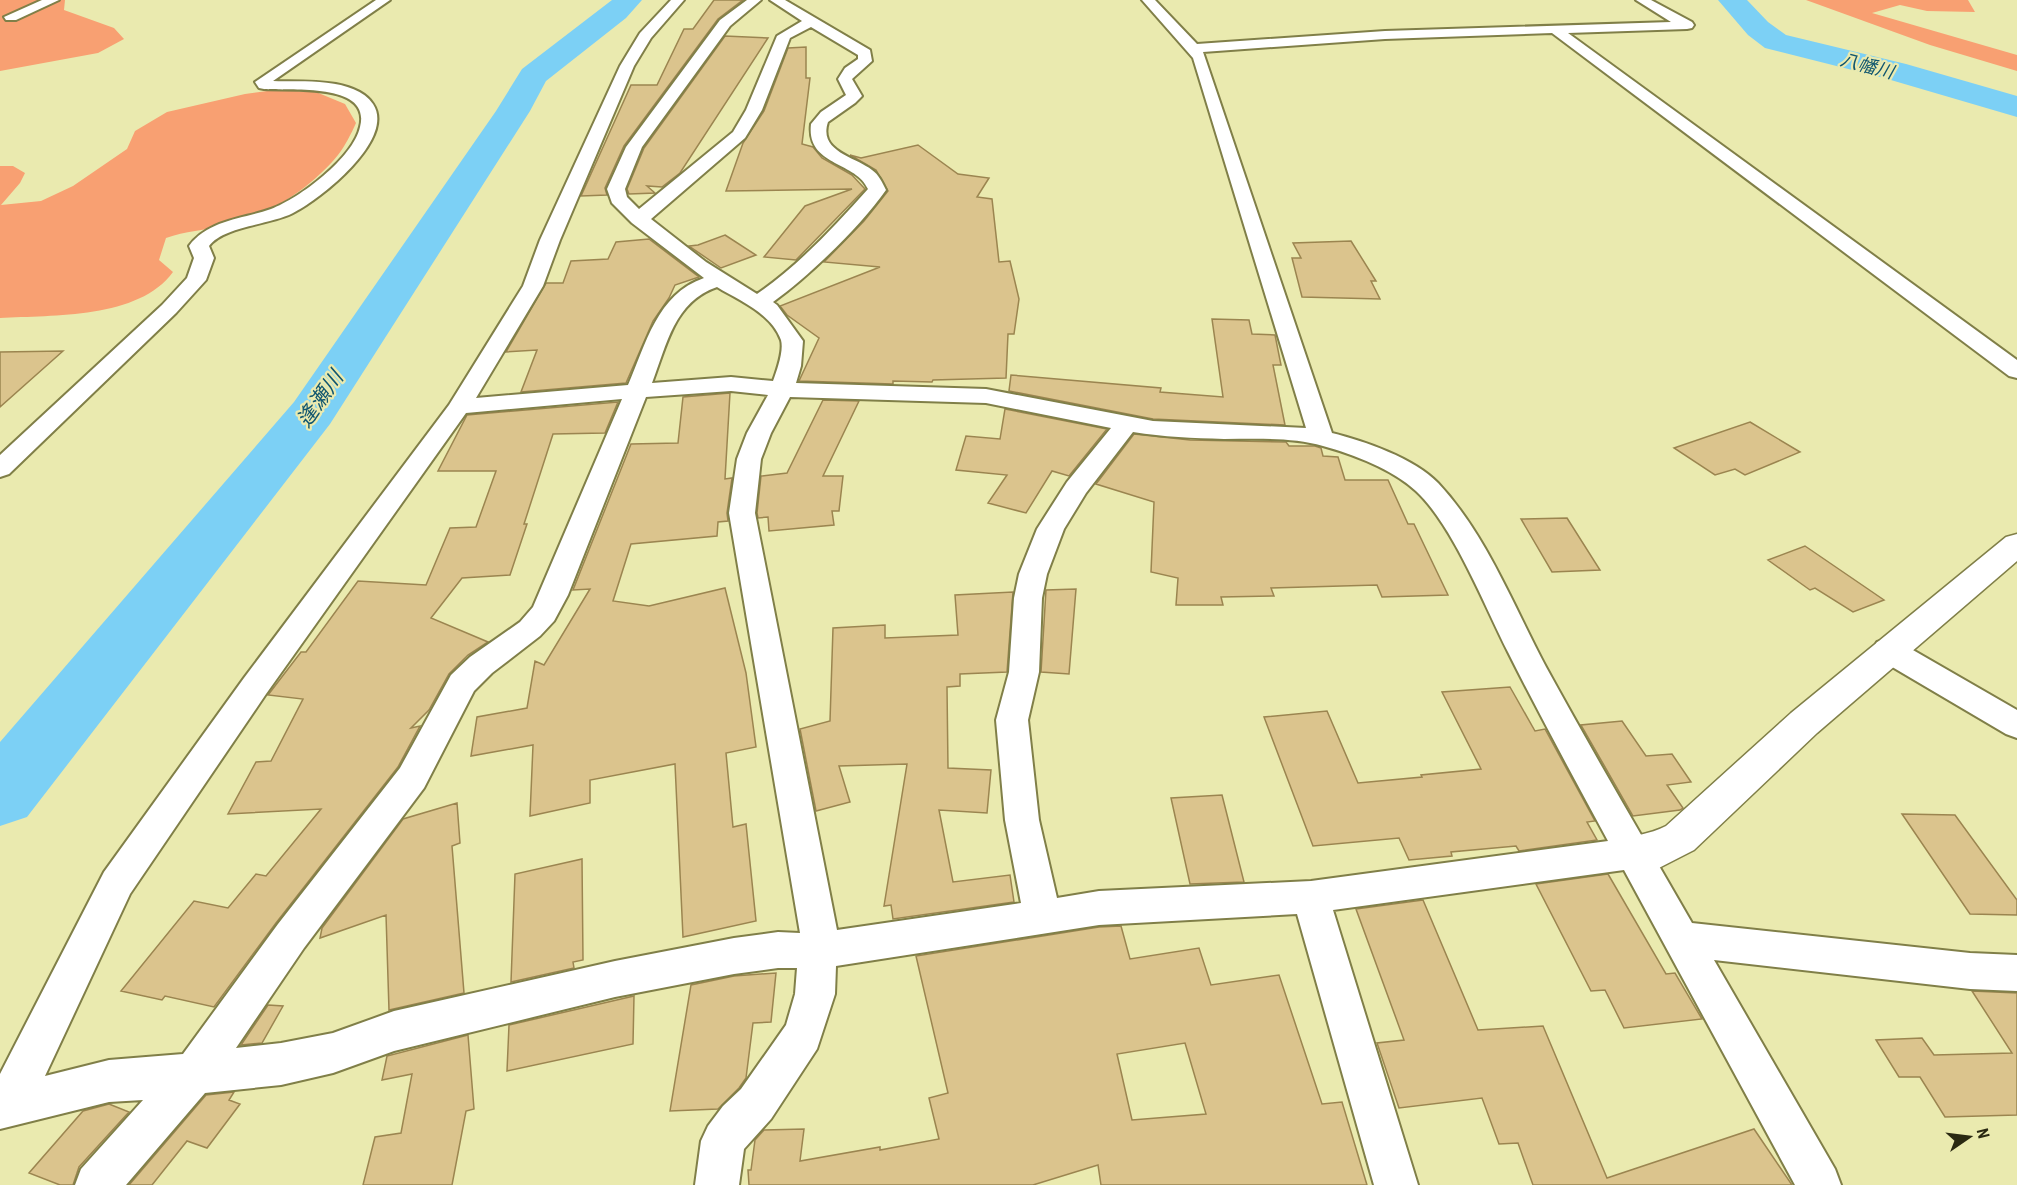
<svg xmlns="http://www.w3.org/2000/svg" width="2017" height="1185" font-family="'Roboto Condensed','Noto Sans JP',sans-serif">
<rect width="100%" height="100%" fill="#eaeaaf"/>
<path fill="#f8a072" d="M0,0H65L64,10L114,28L124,39L98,53L0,71Z
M1806,0H1968L1975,12L1927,11L1900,5L1872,13L2017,55V71L1930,45Z
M275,90L316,92L345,104L356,123C351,134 345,146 338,155C310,189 268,216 225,226C205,230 185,231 166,238L159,260L173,272C139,319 53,315 0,318V166H13L25,173L20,183L1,205L41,201L73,186L127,149L135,131L167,112L245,94Z"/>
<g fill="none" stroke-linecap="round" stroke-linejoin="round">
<path fill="#7cd0f5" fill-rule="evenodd" d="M612,0H642L626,18L546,81L530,111L330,424L27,817L0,826V742L294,402L496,111L522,69Z
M1718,0H1747L1768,22L1786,35L1906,64L2017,96V117L1884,78L1765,48L1748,35Z"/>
</g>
<path fill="#dbc48d" stroke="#9b8550" stroke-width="1.5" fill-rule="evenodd" d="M714,0H743L718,19L624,146L605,188L607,195L581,196L631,85H657L684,29H693Z
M725,36L768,38L680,173L662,187L647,186L655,193L629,194L627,189L644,148Z
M806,47V78H810L802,144L813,147L822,158L852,175L865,189L796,260L764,257L805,206L852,189L726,191L743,143L764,111L788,48Z
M918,145L958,174L989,178L977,197L992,199L999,262L1010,261L1019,299L1014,334H1008L1006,378L933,380L932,382L893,381V384L799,381L819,338L787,315L780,306L880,267L824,262L864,221L888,191L876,170L850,155L861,158Z
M725,235L756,255L721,268L689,246L698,245Z
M649,239L699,277L675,285L669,298L653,321L626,383L521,392L537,350L506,352L546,283H563L571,261L608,259L616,242Z
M1351,241L1376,281H1371L1380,299L1302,297L1292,258H1301L1293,243Z
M1212,319L1249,320L1252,334L1275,335L1281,365H1273L1285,425L1153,419L1009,391L1011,375L1161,388L1160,392L1223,397Z
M63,351L0,407V352Z
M730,393L725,479L732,478L727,513L728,521L718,522L717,536L631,544L613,601L649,606L725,588L746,673L756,747L726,753L733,827L746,824L756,921L683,937L675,764L590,780V803L530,816L533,745L471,756L477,717L527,708L535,661L544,665L590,589L573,590L631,444L678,443L683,397Z
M823,400L859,401L823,476H843L839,511H832L834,525L769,531L768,517L758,518L757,513L761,476L787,473Z
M618,402L605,433L553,434L524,524H527L510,575L462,578L431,618L488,642L468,655L449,674L429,710L411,728L420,726L398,767L276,923L214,1007L165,996L162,1000L121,991L194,901L228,908L256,874L266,876L321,809L228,814L256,762L271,761L303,699L268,695L301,652H306L358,581L426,585L450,528L476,527L496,471H438L467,415Z
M1005,409L1107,429L1069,476L1052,471L1026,513L988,503L1007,475L956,470L966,436L1000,439Z
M1750,422L1800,452L1745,475L1735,469L1715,475L1674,448Z
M1134,434L1190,440L1286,442L1289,446H1315L1321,448L1323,456L1338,457L1345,480H1388L1408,524H1414L1448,595L1382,597L1377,585L1271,588L1274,596L1221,597L1223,605H1176L1178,578L1151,572L1154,502L1096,484Z
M1567,518L1600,570L1552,572L1521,519Z
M1805,546L1884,600L1853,612L1815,588L1810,590L1768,560Z
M1076,589L1069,674L1041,672L1046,590Z
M1013,592L1007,672L960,674V686L947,687L948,768L991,770L987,813L939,810L953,882L1010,875L1014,902L893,919L891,905L884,906L907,764L839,766L850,802L816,811L800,729L830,721L833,628L885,625V638L958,635L955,595Z
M1510,687L1535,731L1545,729L1595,821L1587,822L1597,840L1519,851L1516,846L1451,852L1452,856L1409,860L1399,838L1313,846L1264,717L1327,711L1358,783L1422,777L1421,775L1481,769L1442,692Z
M1622,721L1646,756L1672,754L1691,782L1667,785L1683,808L1680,810L1633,816L1581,725Z
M1222,795L1244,882L1190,884L1171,798Z
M457,803L460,843L452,846L464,993L389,1010L386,915L320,938L322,928L403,819Z
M1902,814L1955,815L2017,900V915L1970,914Z
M582,859L583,960L573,962L574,968L511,982L515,874Z
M1608,874L1666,974L1675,973L1702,1019L1624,1028L1605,990L1591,991L1536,884Z
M1423,900L1478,1030L1543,1026L1607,1178L1754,1129L1792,1185H1533L1518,1143L1499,1144L1482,1098L1399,1108L1377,1043L1404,1040L1356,909Z
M1121,926L1130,959L1199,948L1211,985L1279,975L1322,1104L1342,1102L1367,1185H1101L1098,1165L1033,1185H749L748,1170H751L755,1140L764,1130L804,1129L800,1161L880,1147V1150L939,1139L929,1098L948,1093L916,956L1099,927ZM1185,1043L1206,1114L1132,1120L1117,1054Z
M776,973L771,1022L753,1023L746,1078L739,1088L718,1109L670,1111L691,985L734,976Z
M1972,991L2017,993V1115L1945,1117L1920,1077H1899L1876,1040L1922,1038L1934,1055L2012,1053Z
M634,996L633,1044L507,1071L509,1025Z
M268,1005L283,1006L262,1043L241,1045Z
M468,1035L474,1109L466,1111L452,1185H363L375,1137L401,1133L412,1074L382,1080L387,1056Z
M234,1092L229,1100L240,1104L207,1148L187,1141L152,1185H129L206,1095Z
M109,1104L129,1112L79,1167L73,1185H60L29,1173L83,1111Z"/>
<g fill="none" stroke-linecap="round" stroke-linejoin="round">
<g stroke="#807f48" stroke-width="4">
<path id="minor" d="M42,0H59L16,20H6L4,17Z
M376,0H390L273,81C301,82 355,77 373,104C396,139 321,199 293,213C270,225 224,226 209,246L214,258L206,280L176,313L9,474L0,477V455L162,305L187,278L194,258L189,246C208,220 243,219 271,209C300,198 353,158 360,127C372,82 290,91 264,89L259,88L255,82Z
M671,0H684L651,38L634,66L560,240L543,286L476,398L628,385C646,344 657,294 704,278L632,223L612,203L607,189L626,147L720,20L747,0H761L730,26L642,147L625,189L627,197L639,209L733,132L746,110L777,36L802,21L770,0H785L870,50L872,61L852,79L862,96L855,103L828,122C818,152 856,157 872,170C879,175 882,182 886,190C861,226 808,277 773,302L777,305L803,341L801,366L796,383L986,389L1153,421L1306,428L1193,58L1142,0H1155L1197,44L1385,31L1671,22L1636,0H1651L1692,22L1694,25L1692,28L1687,29L1568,33L2017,360V378L2009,376L1552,33L1385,39L1203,52L1332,433C1364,441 1414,458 1438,483C1486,534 1513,605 1546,667C1593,753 1643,838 1692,923L1970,953L2017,955V991L1970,989L1714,960L1835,1169L1841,1185H1795L1624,870L1333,910L1418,1185H1374L1297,914L1099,925L836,966L835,994L817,1049L771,1119L744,1149L739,1185H695L701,1141L708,1126L723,1106L741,1089L786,1025L795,994L797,968H778L734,974L615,997L394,1051L333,1073L281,1085L205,1093L126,1185H75L81,1169L143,1100L109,1102L0,1129V1074L104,872L244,678L449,405L523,286L540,240L620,66L640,33ZM811,27L858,55V59L845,68L838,79L846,95L821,112L811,124C806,166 856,161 868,189C834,227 799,265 757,294L706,262L651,219L745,138L762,110L790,38ZM717,287C740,301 771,313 781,340C784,351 777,370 773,381L731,377L652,383C667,344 674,302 717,287ZM731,391L768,395L747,433L737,459L729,513L800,933L778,932L734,938L615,961L394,1011L333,1033L281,1043L236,1048L304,948L424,788L474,691L492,673L540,636L554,621L568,595L646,397ZM790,397L986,403L1111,428L1067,482L1037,529L1019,574L1014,598L1009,672L996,720L1005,820L1021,903L837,930L755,513L761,459L771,433ZM622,399L533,607L520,622L470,657L451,675L400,768L278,924L183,1054L109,1060L45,1076L130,894L266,694L466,413ZM1133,432C1164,437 1193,438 1224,439C1256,439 1292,437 1323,446C1355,455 1392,469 1416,491C1453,525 1485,607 1508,652C1540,716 1574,778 1608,841L1311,881L1099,891L1057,898L1039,820L1028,720L1039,672L1042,598L1047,574L1064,529L1086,493Z
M1888,639L1899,642L2017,710V738L2006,734L1877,658L1873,650L1877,642Z"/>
</g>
<g stroke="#807f48" stroke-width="3">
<path id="tertiary" d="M2017,534V561L1817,733L1694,850L1653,871H1634L1619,866L1613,853L1619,840C1637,834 1648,835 1666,826L1791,713L2006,537Z"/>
</g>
<use href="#minor" fill="#fff" fill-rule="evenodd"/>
<use href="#tertiary" fill="#fff" fill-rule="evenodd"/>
</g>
<g text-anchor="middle" stroke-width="4.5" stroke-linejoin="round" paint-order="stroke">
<g font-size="18" font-style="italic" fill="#10566f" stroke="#eaeaaf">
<text transform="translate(1867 66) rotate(15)" y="6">八幡川</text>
</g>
<g font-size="21" font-style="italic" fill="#10566f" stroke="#eaeaaf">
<text transform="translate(320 399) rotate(-55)" y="7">逢瀬川</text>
</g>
</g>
<g transform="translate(1969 1137) rotate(76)" stroke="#eaeaaf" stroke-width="4.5" paint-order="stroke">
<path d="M0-4.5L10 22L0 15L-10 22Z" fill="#2a2912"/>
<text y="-9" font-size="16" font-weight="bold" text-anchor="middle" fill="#2a2912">N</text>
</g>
</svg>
